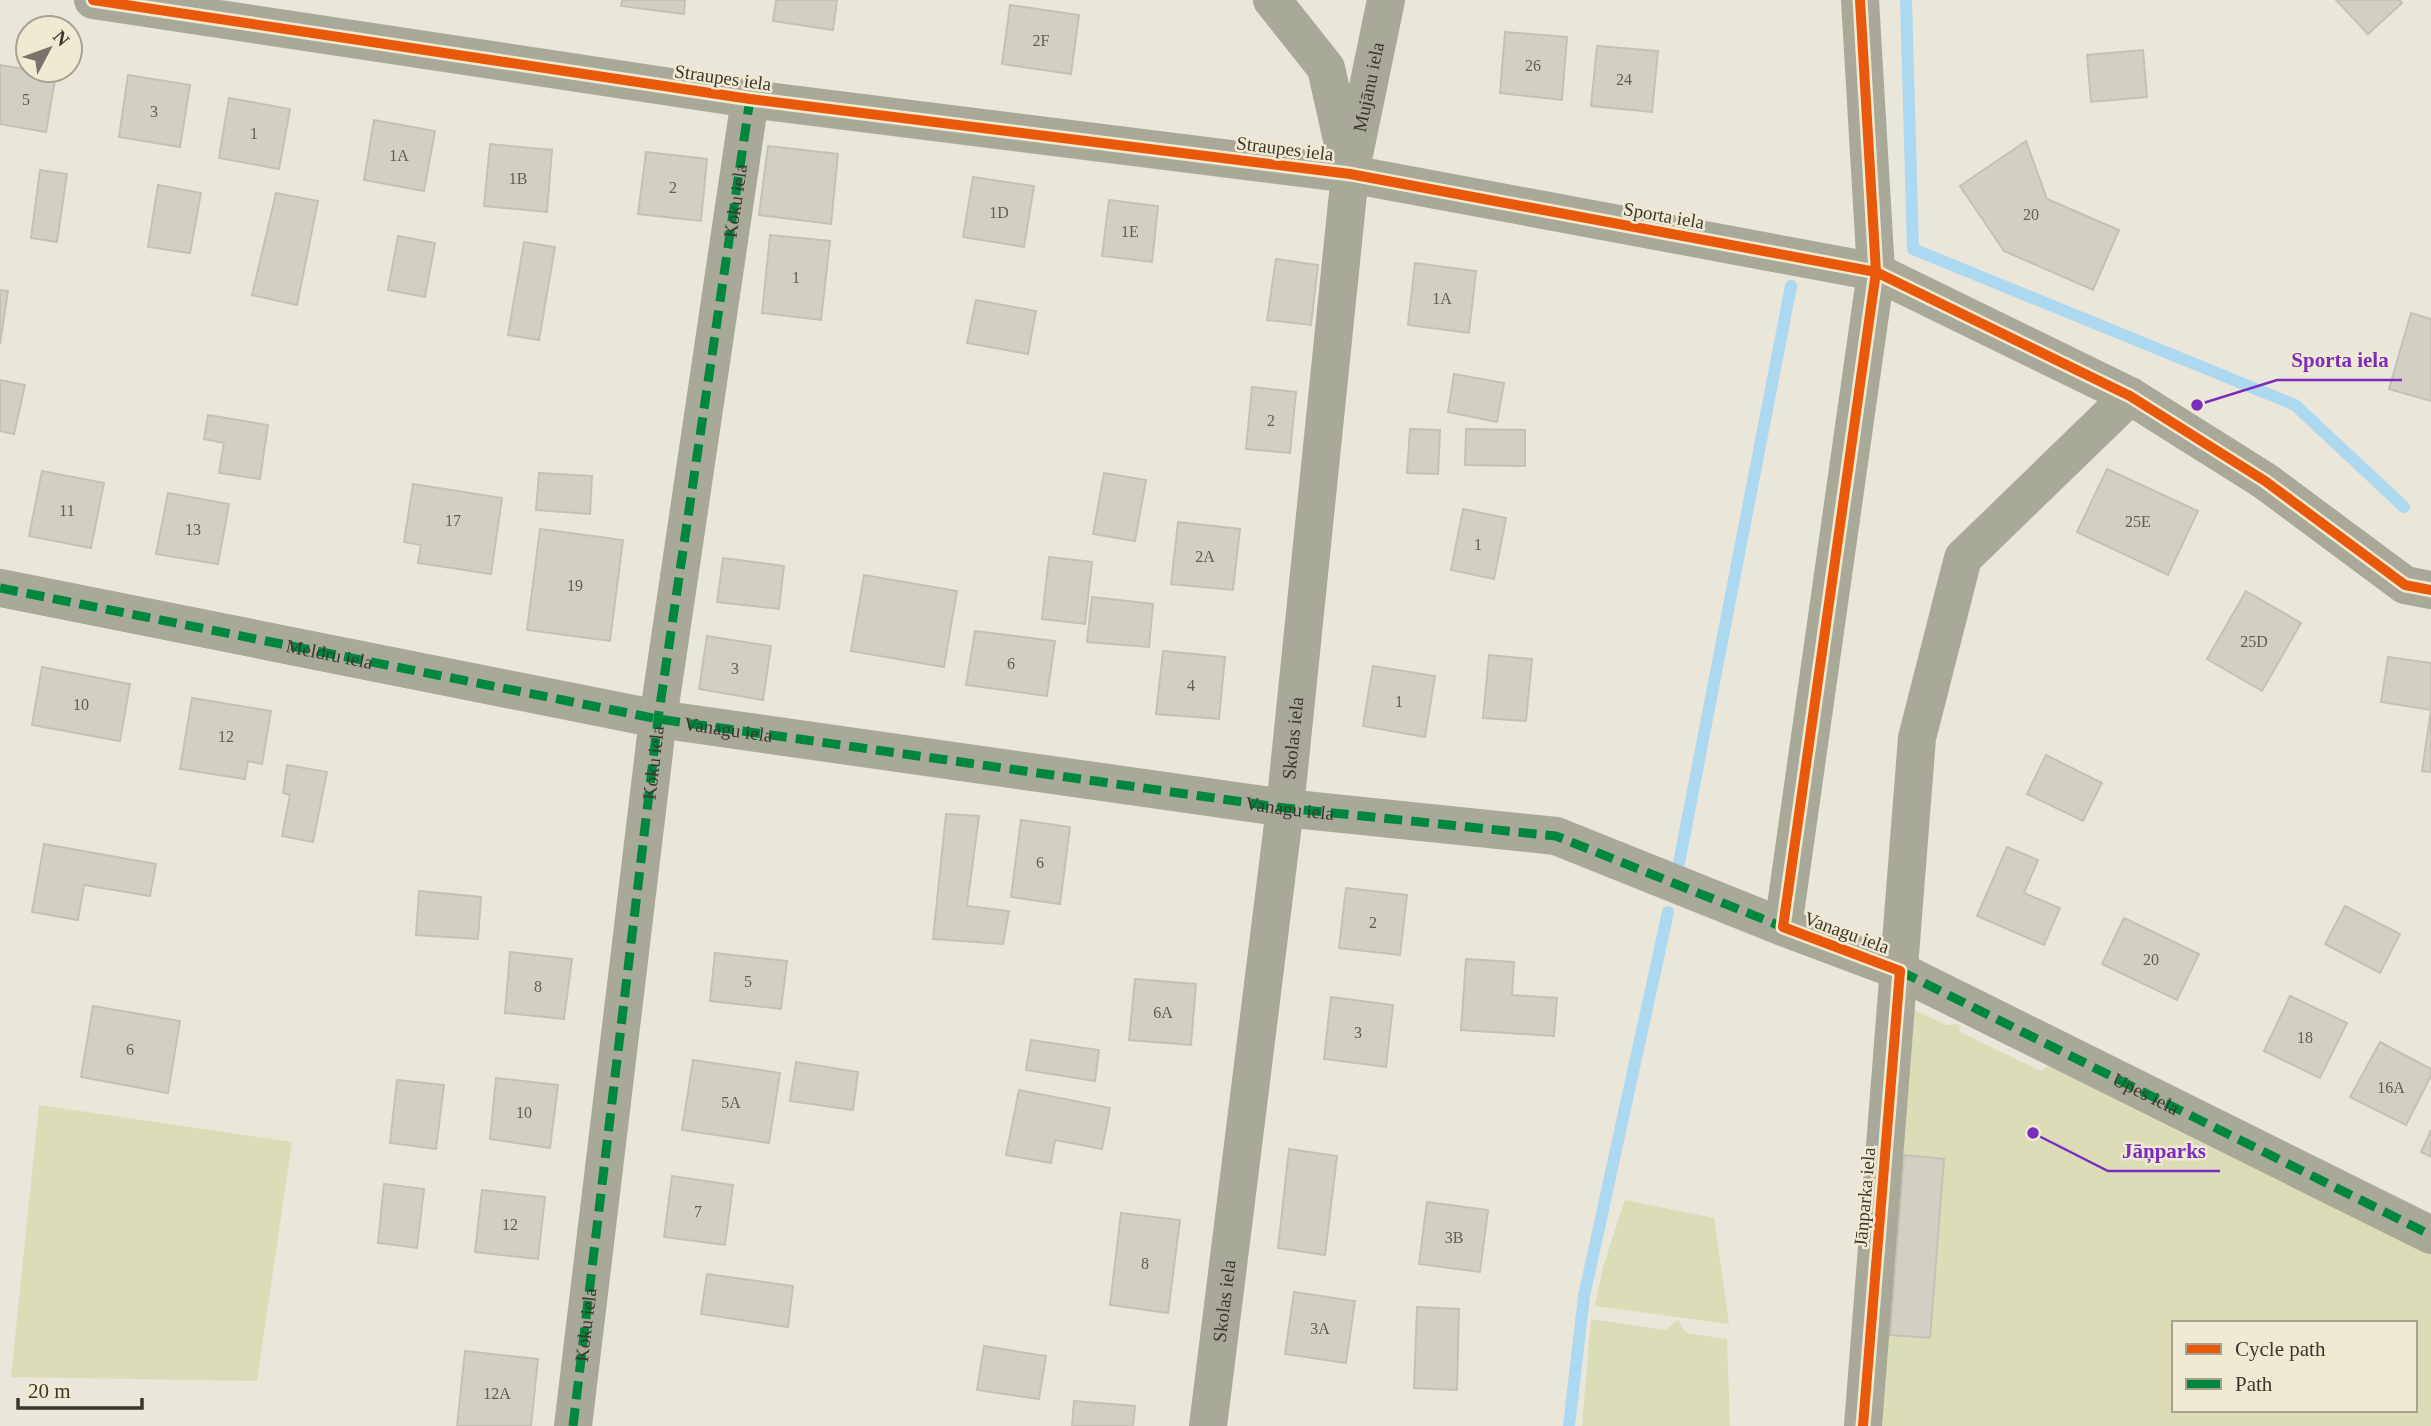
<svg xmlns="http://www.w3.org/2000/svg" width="2431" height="1426" font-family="Georgia,serif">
<rect width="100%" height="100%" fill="#eae6da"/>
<path fill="#dcddb7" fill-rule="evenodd" d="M1908,1007L1946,1025L1959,1024L1960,1032L2041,1071L2051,1064L2431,1246V1426H1874ZM2174,1323H2415V1410H2174Z
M39,1105L292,1142L257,1381L11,1377Z
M1625,1200L1714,1218L1729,1324L1595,1306L1603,1267Z
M1591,1319L1665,1330L1678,1320L1686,1333L1727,1339L1730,1426H1582Z"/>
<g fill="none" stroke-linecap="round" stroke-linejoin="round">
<path stroke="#add9f0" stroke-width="12" d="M1906,0L1913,249L2295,405L2404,507
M1679,863L1791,286
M1569,1426L1584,1296L1668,912"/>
</g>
<path fill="#d3cfc5" stroke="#c4c1b7" stroke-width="2" d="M622,0H685L684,14L621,6Z
M776,0H837L833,30L773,21Z
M2336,0H2400L2402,3L2368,34Z
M1010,5L1079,15L1071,74L1002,64Z
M1505,32L1567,37L1562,100L1500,93Z
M1597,46L1658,51L1652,112L1591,106Z
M2143,50L2147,97L2091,102L2087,55Z
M0,65L56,74L46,132L0,124Z
M128,75L190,85L180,147L119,137Z
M229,98L290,109L279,169L219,158Z
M374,120L435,131L424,191L364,180Z
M2026,141L2047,199L2119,230L2093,290L2004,251L1960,186Z
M490,144L552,150L547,212L484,206Z
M768,146L838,154L831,224L759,215Z
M646,152L707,159L701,221L638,214Z
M40,170L67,174L57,242L31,238Z
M973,177L1034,186L1024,247L963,237Z
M158,185L201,193L190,253L148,247Z
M276,193L318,201L297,305L252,295Z
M1109,200L1158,206L1152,262L1102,256Z
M770,235L830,241L821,320L762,313Z
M398,236L435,243L425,297L388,290Z
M524,242L555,247L539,340L508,335Z
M1276,259L1318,265L1311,325L1267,320Z
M1415,263L1476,271L1469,333L1408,325Z
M0,290L8,291L0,344Z
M976,300L1036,311L1028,354L967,343Z
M2411,313L2431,319V401L2389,389Z
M1454,374L1504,383L1497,422L1448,412Z
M0,380L25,385L14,434L0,431Z
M1252,387L1296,392L1290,453L1246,449Z
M208,415L268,425L260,479L219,473L224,443L204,439Z
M1410,429L1440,430L1438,474L1407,473Z
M1466,429L1525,430V466L1465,465Z
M2107,469L2198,511L2168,575L2077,532Z
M42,471L104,483L91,548L29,536Z
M539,473L592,476L590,514L536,510Z
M1104,473L1146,480L1135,541L1093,534Z
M413,484L502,498L491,574L418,563L421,545L404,542Z
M168,493L229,504L218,564L156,554Z
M1463,509L1506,518L1494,579L1451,570Z
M1178,522L1240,529L1233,590L1171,584Z
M540,529L623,540L610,641L527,630Z
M1049,557L1092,562L1085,624L1042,619Z
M723,558L784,566L779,609L717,602Z
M864,575L957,591L944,667L851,651Z
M2246,591L2301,623L2262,691L2207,659Z
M1092,597L1153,604L1149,647L1087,642Z
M975,631L1055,641L1047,696L966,685Z
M707,636L771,646L763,700L699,689Z
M1163,651L1225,657L1219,719L1156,714Z
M1489,655L1532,659L1526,721L1483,718Z
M2388,657L2431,663V772L2422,771L2431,710L2381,702Z
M1373,666L1435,676L1425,737L1363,726Z
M42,667L130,684L120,741L32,725Z
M192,698L271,711L262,764L248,761L245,779L180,769Z
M2046,755L2102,783L2083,821L2027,794Z
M287,765L327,772L313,842L282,836L290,795L283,793Z
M946,814L979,816L967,906L1009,911L1003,944L933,939Z
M1021,820L1070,827L1060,904L1011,897Z
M44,844L156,864L150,896L84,885L78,920L32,912Z
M2007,847L2038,860L2024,893L2060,908L2044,945L1977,916Z
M1346,888L1407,895L1400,955L1339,948Z
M419,891L481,897L478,939L416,935Z
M2345,906L2400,934L2380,973L2325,944Z
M2124,918L2199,954L2177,1000L2102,964Z
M510,952L572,959L564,1019L505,1013Z
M715,953L787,961L781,1009L710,1001Z
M1466,959L1514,962L1512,995L1557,998L1554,1036L1461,1030Z
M1135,979L1196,984L1191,1045L1129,1040Z
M2290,996L2347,1023L2320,1078L2264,1051Z
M1331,997L1393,1005L1386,1067L1324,1059Z
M93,1006L180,1021L168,1093L81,1077Z
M1031,1040L1099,1050L1095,1081L1026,1070Z
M2380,1042L2431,1069V1076L2406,1125L2350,1097Z
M693,1060L780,1073L769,1143L682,1130Z
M796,1062L858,1072L853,1110L790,1101Z
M496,1078L558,1085L550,1148L490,1139Z
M397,1080L444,1085L436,1149L390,1143Z
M1019,1090L1110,1108L1102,1149L1055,1140L1051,1163L1006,1155Z
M2431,1130V1157L2421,1152Z
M1289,1149L1337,1156L1325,1255L1278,1248Z
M1904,1155L1944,1159L1930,1338L1890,1335Z
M672,1176L733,1185L725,1245L664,1237Z
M384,1184L424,1189L417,1248L378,1243Z
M482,1190L545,1197L538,1259L475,1252Z
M1427,1202L1488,1210L1480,1272L1419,1264Z
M1121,1213L1180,1220L1168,1313L1110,1305Z
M707,1274L793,1286L788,1327L701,1314Z
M1294,1292L1355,1301L1346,1363L1285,1354Z
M1417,1307L1459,1309L1457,1390L1414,1388Z
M984,1346L1046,1356L1039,1399L977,1390Z
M465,1351L538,1359L531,1426H457Z
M1074,1401L1135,1406L1133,1426H1072Z"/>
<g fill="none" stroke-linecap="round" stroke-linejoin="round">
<g stroke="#a9a999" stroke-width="38">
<path d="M93,0L750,99L1350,174L1876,272L2130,396L2265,481L2405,585L2431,590"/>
<path d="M1272,0L1326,68L1347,162"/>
<path id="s1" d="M0,588L658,719L1285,808L1556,836L1783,927L1900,971L2431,1235"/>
<path d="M1783,927L1876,272L1860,0"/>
<path id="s2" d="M573,1426L658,719L750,99"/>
<path id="s3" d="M1208,1426L1285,808L1350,174L1386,0"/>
<path d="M1863,1426L1917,738L1963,558L2130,396"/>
</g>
<g stroke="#00873e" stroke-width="9" stroke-dasharray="18 9" stroke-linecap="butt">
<path id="s4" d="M0,588L658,719L1285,808L1556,836L1783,927"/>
<path d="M1900,971L2431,1235"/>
<path d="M573,1426L658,719L750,99"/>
</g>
<g stroke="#f1ead3" stroke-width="15">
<path id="cycleway" d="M93,0L750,99L1350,174L1876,272L2130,396L2265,481L2405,585L2431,590
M1860,0L1876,272L1783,927L1900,971L1863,1426"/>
</g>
<use href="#cycleway" stroke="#e8590c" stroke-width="10"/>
</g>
<g text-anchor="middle" stroke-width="5" stroke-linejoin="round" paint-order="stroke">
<g font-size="16" fill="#615e54">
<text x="1041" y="46">2F</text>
<text x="1533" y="71">26</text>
<text x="1624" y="85">24</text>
<text x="26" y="105">5</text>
<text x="154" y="117">3</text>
<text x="254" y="139">1</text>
<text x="399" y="161">1A</text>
<text x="518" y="184">1B</text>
<text x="673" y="193">2</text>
<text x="999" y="218">1D</text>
<text x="2031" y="220">20</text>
<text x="1130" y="237">1E</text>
<text x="796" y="283">1</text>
<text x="1442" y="304">1A</text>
<text x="1271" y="426">2</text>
<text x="67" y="516">11</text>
<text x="453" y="526">17</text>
<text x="2138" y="527">25E</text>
<text x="193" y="535">13</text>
<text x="1478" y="550">1</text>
<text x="1205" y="562">2A</text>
<text x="575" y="591">19</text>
<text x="2254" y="647">25D</text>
<text x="1011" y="669">6</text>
<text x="735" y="674">3</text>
<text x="1191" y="691">4</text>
<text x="1399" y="707">1</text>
<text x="81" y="710">10</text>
<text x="226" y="742">12</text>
<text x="1040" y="868">6</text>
<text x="1373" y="928">2</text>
<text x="2151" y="965">20</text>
<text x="748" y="987">5</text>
<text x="538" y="992">8</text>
<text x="1163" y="1018">6A</text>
<text x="1358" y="1038">3</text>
<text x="2305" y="1043">18</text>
<text x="130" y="1055">6</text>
<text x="2391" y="1093">16A</text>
<text x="731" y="1108">5A</text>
<text x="524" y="1118">10</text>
<text x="698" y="1217">7</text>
<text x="510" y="1230">12</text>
<text x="1454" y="1243">3B</text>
<text x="1145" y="1269">8</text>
<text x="1320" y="1334">3A</text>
<text x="497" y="1399">12A</text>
</g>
<g font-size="19" fill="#3a372e" stroke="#f1ead3">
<text transform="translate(723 77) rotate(8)" y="7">Straupes iela</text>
<text dy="7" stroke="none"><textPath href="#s3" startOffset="1349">Mujānu iela</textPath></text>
<text transform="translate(1285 148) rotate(7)" y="7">Straupes iela</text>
<text dy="7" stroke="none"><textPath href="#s2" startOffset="1236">Koku iela</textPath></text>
<text transform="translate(1664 215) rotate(10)" y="7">Sporta iela</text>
<text dy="7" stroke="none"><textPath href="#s4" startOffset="336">Meldru iela</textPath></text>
<text dy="7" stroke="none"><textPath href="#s4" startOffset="742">Vanagu iela</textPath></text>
<text dy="7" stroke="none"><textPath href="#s3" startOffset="693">Skolas iela</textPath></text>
<text dy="7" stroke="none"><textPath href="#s2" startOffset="668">Koku iela</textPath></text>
<text dy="7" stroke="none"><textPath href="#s4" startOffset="1309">Vanagu iela</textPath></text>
<text transform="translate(1847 932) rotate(20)" y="7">Vanagu iela</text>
<text dy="7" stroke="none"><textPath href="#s1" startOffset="2221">Upes iela</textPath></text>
<text transform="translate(1864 1197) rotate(-85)" y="7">Jāņparka iela</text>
<text dy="7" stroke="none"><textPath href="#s3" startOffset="126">Skolas iela</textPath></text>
<text dy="7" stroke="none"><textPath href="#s2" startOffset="102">Koku iela</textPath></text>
</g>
</g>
<path fill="none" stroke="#7b2cbf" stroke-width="2.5" d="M2197 405L2277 380H2402M2033 1133L2108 1171H2220"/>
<g fill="#7b2cbf" stroke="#f1ead3" stroke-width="2.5">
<circle cx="2197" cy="405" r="7"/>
<circle cx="2033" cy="1133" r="7"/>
</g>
<g font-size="21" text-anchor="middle" font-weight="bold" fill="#7b2cbf" stroke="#f1ead3" stroke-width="5" stroke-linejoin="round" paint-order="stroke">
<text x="2340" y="367">Sporta iela</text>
<text x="2164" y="1158">Jāņparks</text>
</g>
<rect x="2172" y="1321" width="245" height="91" fill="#f1ead3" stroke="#a8a291" stroke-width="2"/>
<rect x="2186" y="1344" width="35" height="10" fill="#e8590c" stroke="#a8a291" stroke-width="2"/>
<text x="2235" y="1356" font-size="21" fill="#3a372e">Cycle path</text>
<rect x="2186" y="1379" width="35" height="10" fill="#00873e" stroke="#a8a291" stroke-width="2"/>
<text x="2235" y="1391" font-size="21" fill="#3a372e">Path</text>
<g transform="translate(49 49) rotate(49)"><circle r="33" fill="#f1ead3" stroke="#a8a291" stroke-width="2"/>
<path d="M0-5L12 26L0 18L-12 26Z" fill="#78746a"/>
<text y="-10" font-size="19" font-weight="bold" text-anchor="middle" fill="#3a372e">N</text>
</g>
<path d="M18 1398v10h124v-10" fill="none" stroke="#3a372e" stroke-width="3.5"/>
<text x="28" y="1398" font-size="21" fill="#3a372e" stroke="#f1ead3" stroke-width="5" paint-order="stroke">20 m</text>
</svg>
